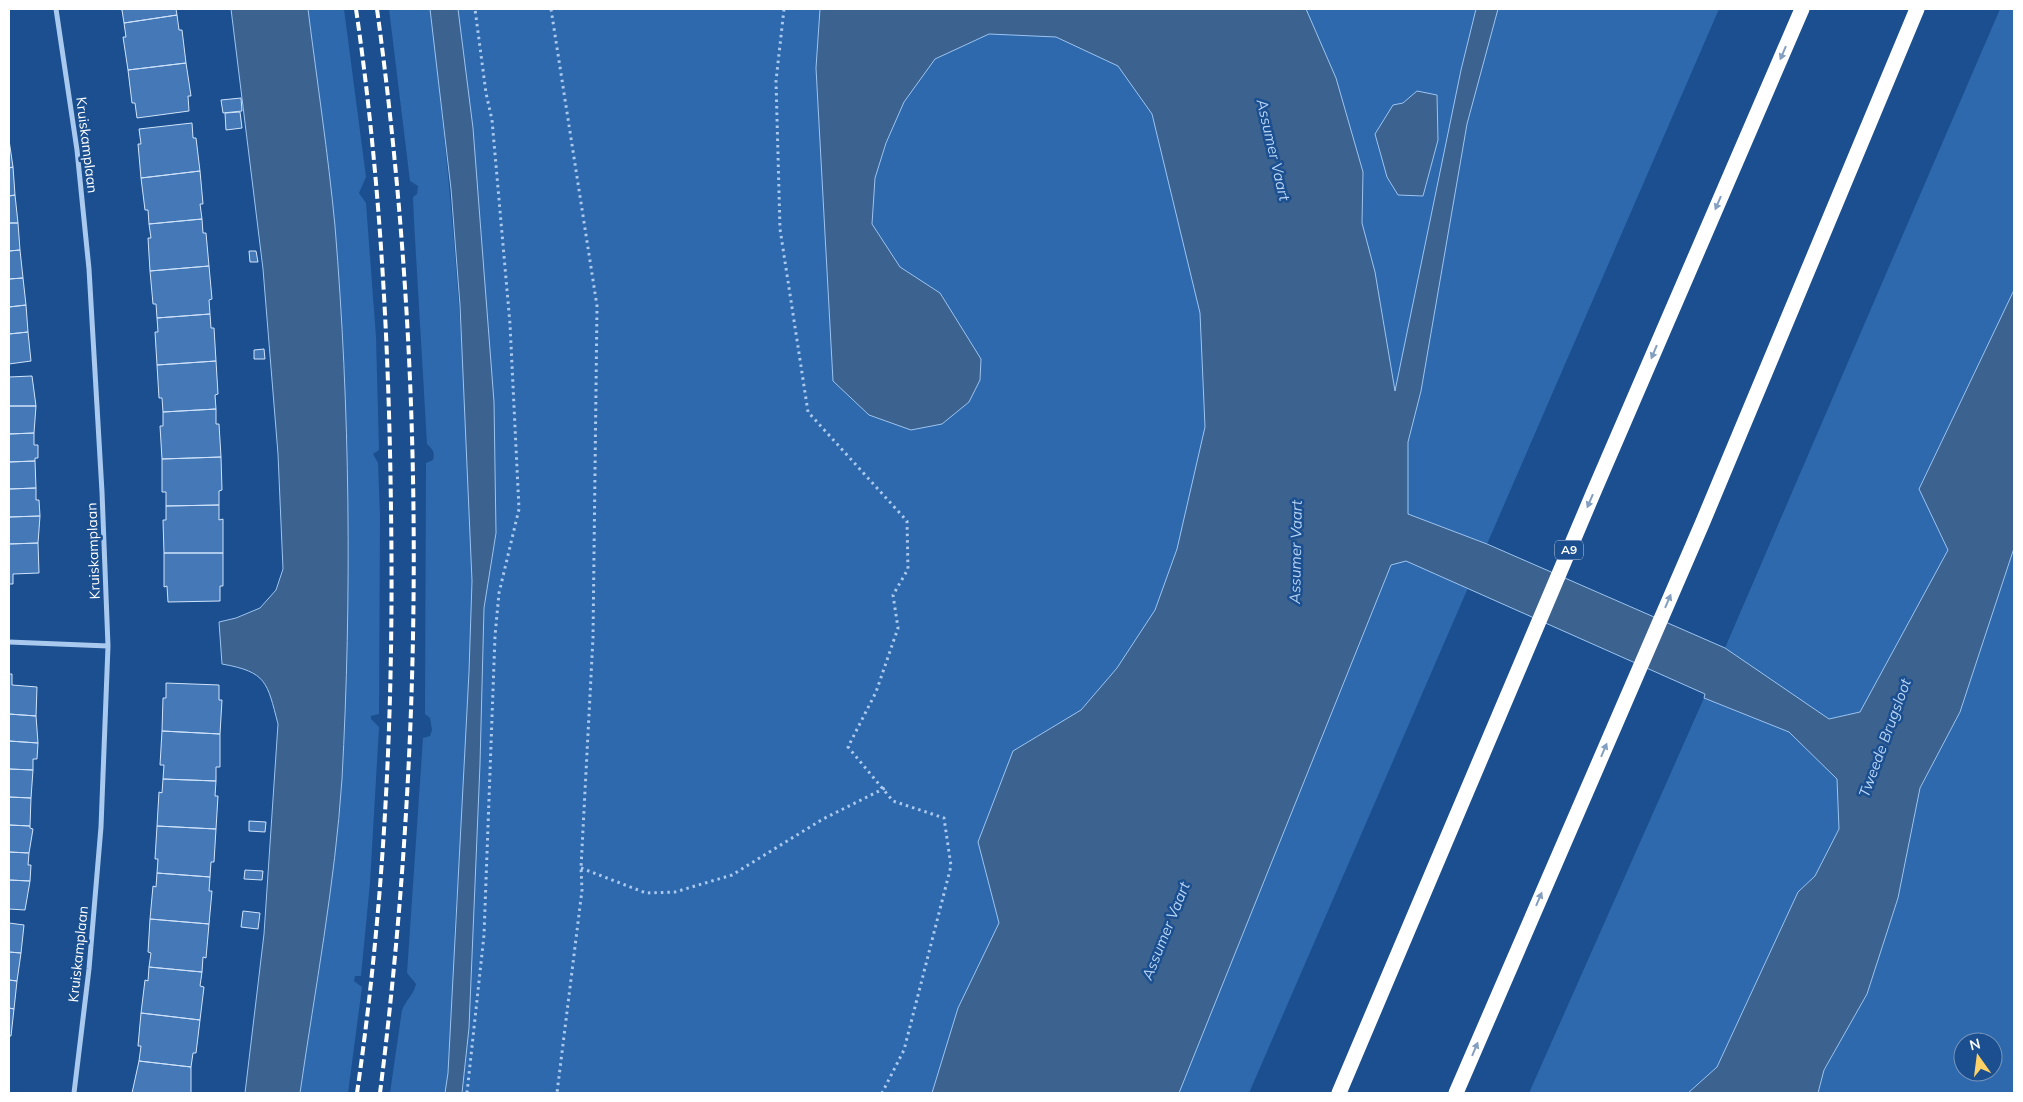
<svg xmlns="http://www.w3.org/2000/svg" width="2023" height="1102" font-family="Mulish,sans-serif">
<rect width="100%" height="100%" fill="#1b4f8f"/>
<path fill="#2e69ad" fill-rule="evenodd" d="M308,9H344L366,177L359,193L366,203L376,337L379,450L373,454L378,463L380,515L379,714L371,716V719L379,727L370,883L361,976H355L354,981L362,987L348,1093H300C315,989 335,884 342,779C352,595 350,409 335,226C328,153 317,81 308,9Z
M389,9H430C453,198 468,389 472,580C473,698 461,823 454,941L482,670L484,608L496,533L432,9H1719L1249,1093H390L402,1010C406,1000 414,994 416,984L407,973L423,738L430,736L432,730L430,718L425,714L426,463L433,460C435,452 433,450 427,444L414,221L413,197L417,194L418,186L410,181Z
M2000,9H2014V290L1919,489L1949,550L1860,712L1829,719L1725,648Z
M2014,548V1093H1818L1824,1070L1867,994L1898,898L1920,788L1960,712ZM1963,1042H1993V1072H1963Z
M1704,698L1789,732L1838,779L1839,829L1815,876L1798,892L1717,1067L1688,1093H1529Z"/>
<path fill="#3c6290" stroke="#9cc4f0" d="M231,9H308C317,81 328,153 335,226C350,409 352,595 342,779C335,884 315,989 300,1093H245L264,934L278,724C267,682 267,672 222,664L219,622L236,618L260,608L276,590L283,569L278,454L263,269Z
M430,9H458L473,128L494,402L496,533L484,608L480,764L469,1028L462,1093H445L448,1073L469,672L472,581L460,305L451,189Z
M820,9H1306L1336,78L1363,172L1362,223L1375,272L1395,391L1461,70L1476,9H1498L1467,124L1421,391L1408,442V514L1487,544L1725,648L1829,719L1860,712L1948,550L1919,489L2014,290V548L1960,712L1920,788L1898,898L1867,994L1824,1070L1818,1093H1688L1717,1067L1798,892L1815,876L1839,829L1837,779L1789,732L1704,698L1705,694L1406,561L1391,565L1179,1093H932L958,1008L999,923L978,842L1013,751L1081,710L1117,668L1155,610L1177,549L1205,427L1200,313L1152,114L1118,66L1056,37L989,34L935,59L904,102L886,143L875,178L872,224L900,267L940,293L981,359L980,380L969,402L942,424L911,430L869,415L833,381L816,68Z
M1417,91L1437,95L1438,140L1423,196L1398,195L1387,177L1375,134L1393,105L1403,103Z"/>
<path fill="#4478b7" stroke="#cfe3fa" d="M119,9H176L177,15L124,23L122,10Z
M177,15L179,30H182L186,63L128,70L123,37H126L124,23Z
M186,63L191,96H188L189,111L137,118L135,103H132L128,70Z
M241,98L242,111L223,113L221,100Z
M240,112L242,128L226,130L225,113Z
M192,123L193,138H196L200,171L141,178L138,144H141L139,129Z
M9,140L13,167L9,168Z
M13,167L15,195L9,196V168Z
M200,171L203,204H200L202,219L149,224L148,210H145L141,178Z
M15,195L18,223H9V196Z
M202,219L203,233H206L209,266L150,271L148,238H151L149,224Z
M9,223H18L20,250L9,251Z
M20,250L23,278L9,279V251Z
M249,251H256L258,262H250Z
M209,266L212,299L209,300L210,314L157,318L156,304H153L150,271Z
M23,278L26,305L9,307V279Z
M26,305L28,332L9,334V307Z
M210,314L211,328H214L216,361L157,365L155,332H158L157,318Z
M28,332L31,361L9,364V334Z
M264,349L265,359H254V350Z
M216,361L218,394L215,395L216,409L163,412L162,398H159L157,365Z
M32,376L36,406H9V377Z
M9,406H36L34,433L9,434Z
M216,409V424H219L221,457L162,459L160,426H163V412Z
M34,433V445H38V458H35V461L9,462V434Z
M221,457L222,490L219,491V505L166,506V492H162V459Z
M35,461L36,488L9,489V462Z
M36,488V500H39L40,516L9,517V489Z
M219,505V520L223,519V553H164L163,520H166V506Z
M40,516L38,543L9,544V517Z
M38,543L39,573L13,574V584H9V544Z
M164,553H223V586H220V601L168,602L167,586L164,587Z
M9,674H12V685L37,687L36,716L9,714Z
M166,683L219,685V700H222L220,734L162,731L163,698H166Z
M9,714L36,716L38,743L9,741Z
M162,731L220,734V767H216V781L163,779L164,765H160Z
M9,741L38,743L37,759H33V770L9,769Z
M9,769L33,770L31,798L9,797Z
M163,779L216,781L215,796H218L216,829L157,826L159,792L162,793Z
M9,797L31,798L30,826L9,825Z
M249,821L266,822L265,832L249,831Z
M9,825L30,826V828L33,829L29,853L9,852Z
M157,826L216,829L214,862H211L210,877L157,873L158,859H155Z
M9,852L29,853L28,865H31L30,881L9,880Z
M245,870L263,871L262,880L244,879Z
M157,873L210,877L209,891H212L209,924L150,919L153,886L156,887Z
M9,880L30,881L25,910L9,909Z
M243,911L260,913L258,929L241,927Z
M150,919L209,924L206,958L203,957L202,972L149,967L151,953L148,952Z
M9,923L24,925L21,953L9,952Z
M9,952L21,953L17,981L9,980Z
M149,967L202,972L200,986L204,987L200,1020L141,1013L145,980L148,981Z
M9,980L17,981L14,1009L9,1008Z
M9,1008L14,1009L11,1036H9Z
M141,1013L200,1020L196,1053H193L191,1067L139,1061L141,1046H138Z
M139,1061L191,1067V1093H132Z"/>
<g fill="none" stroke-linecap="round" stroke-linejoin="round">
<path stroke="#a9c9ee" stroke-width="3" stroke-dasharray="2.5 4" stroke-linecap="butt" d="M551,9L597,306L593,638L581,868L582,890L557,1093
M784,9L776,81L780,229L808,412L907,521L908,569L893,595L898,628L876,692L848,747L893,801L944,818L951,866L904,1050L882,1093
M581,868L646,893L675,892L732,875L823,819L885,788
M467,1093L484,935L495,636L499,593L519,509L510,324L492,120L486,93L475,9"/>
<path stroke="#a9c9ee" stroke-width="5" d="M56,9L77,150L89,269L102,492L108,646L101,827L89,969L74,1093
M9,642L108,646"/>
<path stroke="#fff" stroke-width="15" d="M1339,1093L1595,489L1802,9
M1456,1093L1702,524L1917,9"/>
<path stroke="#fff" stroke-width="4" stroke-dasharray="9 4" stroke-linecap="butt" d="M356,9C380,174 389,343 391,510C394,705 385,900 357,1093
M377,9C426,368 425,734 380,1093"/>
</g>
<defs><path id="oneway-solid" d="M-6-.8H1V-3.2L6.5 0L1 3.2V.8H-6Z" transform="scale(1.25)"/></defs>
<g fill="#829ec1">
<use href="#oneway-solid" transform="translate(1783 53) rotate(113)"/>
<use href="#oneway-solid" transform="translate(1718 203) rotate(113)"/>
<use href="#oneway-solid" transform="translate(1654 352) rotate(113)"/>
<use href="#oneway-solid" transform="translate(1590 501) rotate(113)"/>
<use href="#oneway-solid" transform="translate(1668 601) rotate(-67)"/>
<use href="#oneway-solid" transform="translate(1604 750) rotate(-67)"/>
<use href="#oneway-solid" transform="translate(1539 899) rotate(-67)"/>
<use href="#oneway-solid" transform="translate(1475 1049) rotate(-67)"/>
</g>
<g text-anchor="middle" stroke-width="5" stroke-linejoin="round" paint-order="stroke">
<rect fill="#1b4f8f" stroke="#bbcadd" stroke-width="1" x="1555" y="540.5" width="28" height="19" rx="4"/>
<g font-size="12" font-weight="bold" fill="#fff">
<text x="1569" y="554">A9</text>
</g>
<g font-size="14" fill="#fff" stroke="#1b4f8f">
<text transform="translate(87 145) rotate(83)" y="5">Kruiskamplaan</text>
<text transform="translate(93 551) rotate(-92)" y="5">Kruiskamplaan</text>
<text transform="translate(78 954) rotate(-84)" y="5">Kruiskamplaan</text>
</g>
<g font-size="15" font-style="italic" fill="#b5d3f5" stroke="#1b4f8f">
<text transform="translate(1273 150) rotate(77)" y="5">Assumer Vaart</text>
<text transform="translate(1296 552) rotate(-89)" y="5">Assumer Vaart</text>
<text transform="translate(1885 738) rotate(-70)" y="5">Tweede Brugsloot</text>
<text transform="translate(1166 931) rotate(-68)" y="5">Assumer Vaart</text>
</g>
</g>
<rect width="2023" height="1102" fill="none" stroke="#ffffff" stroke-width="20"/>
<g transform="translate(1978 1057) rotate(346)"><circle r="24" fill="#1b4f8f" stroke="#7695bc"/>
<path d="M0-4L9 19L0 12L-9 19Z" fill="#ffd166"/>
<text y="-8" font-size="14" font-weight="bold" text-anchor="middle" fill="#ffffff">N</text>
</g>
</svg>
